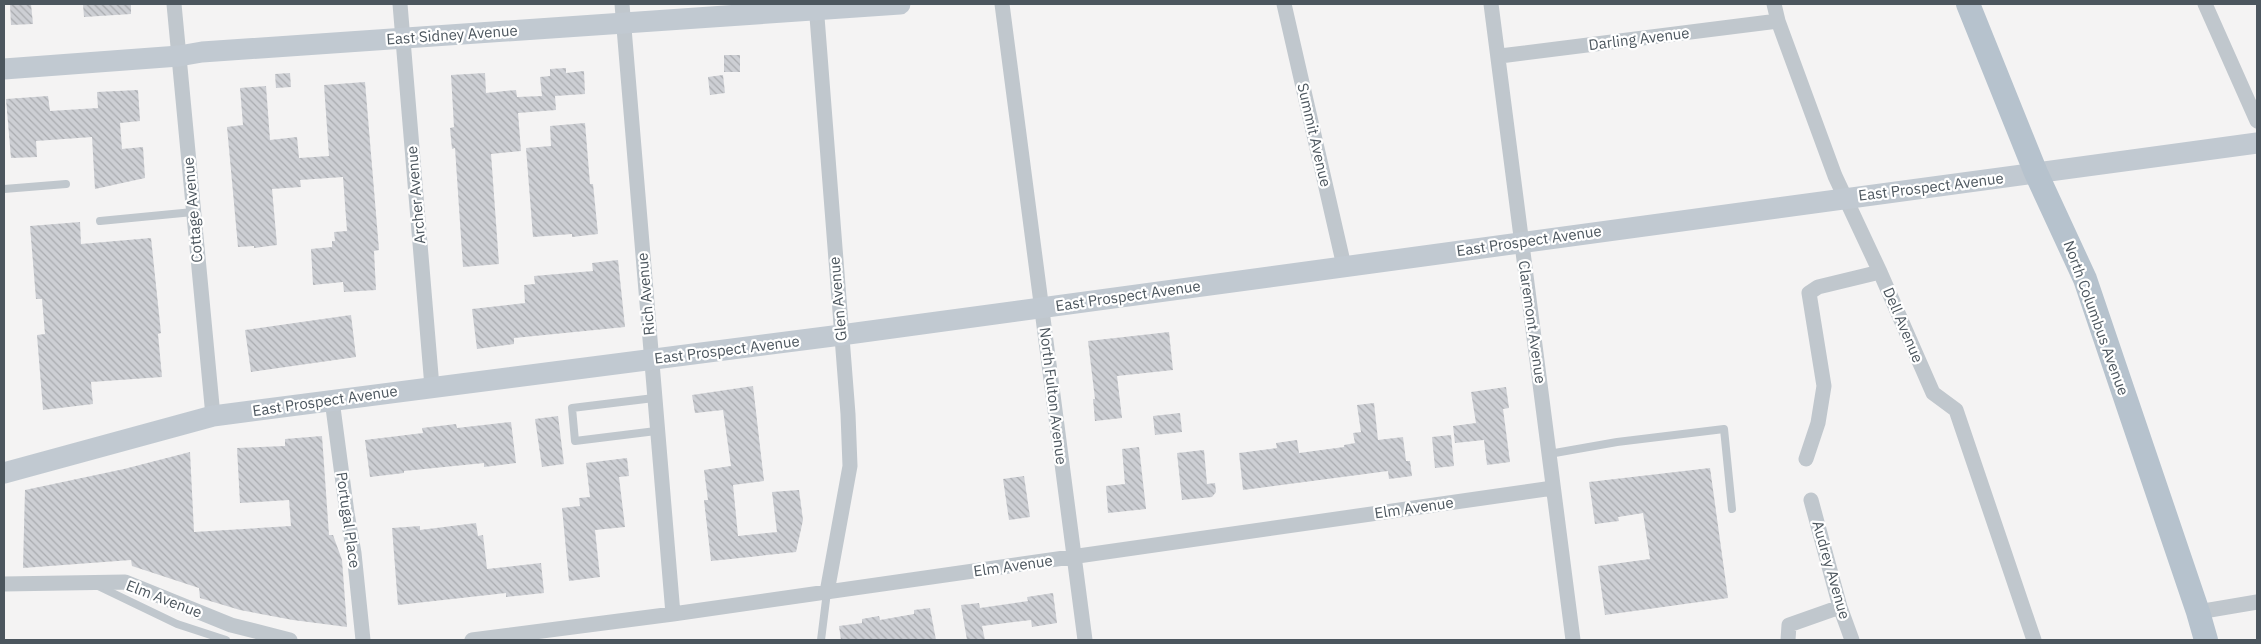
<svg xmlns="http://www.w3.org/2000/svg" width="2261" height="644" font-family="'IBM Plex Sans',sans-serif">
<defs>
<pattern id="building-back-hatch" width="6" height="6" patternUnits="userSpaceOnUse" patternTransform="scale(1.25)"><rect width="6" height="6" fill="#cdcfd4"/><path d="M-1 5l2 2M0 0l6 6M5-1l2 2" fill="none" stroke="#a9abaf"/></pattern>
</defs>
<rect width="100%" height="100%" fill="#f4f3f3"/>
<path fill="url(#building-back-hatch)" d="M10,4H31L33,24L11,25Z
M83,4H131V14L84,17Z
M724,55H740V72H724Z
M566,68V73L584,71L585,94L555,96L556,110L518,113L521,151L491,154L499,264L463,267L455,148L452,149L450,128L454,127L451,75L485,73L486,93L516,90L517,97L542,96L540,77L550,76V69Z
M290,73L291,87L276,88L275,74Z
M723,75L725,93L710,95L708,77Z
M365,82L379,250L374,251L376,290L344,292L343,282L313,285L311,249L332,247V241H335L334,232L347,231L343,177L300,180L301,187L272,189L277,245L254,248V246L238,247L227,127L243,125L240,88L266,86L270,140L297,137L299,158L329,156L324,85Z
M138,90L140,121L120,123L122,149L143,147L145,178L95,189L92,137L36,141L37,157L11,158L6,99L48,96L50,111L98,108L97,92Z
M585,123L590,184H593L598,234L572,237V234L533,237L526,148L551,146L550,126Z
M80,222L81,244L151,238L161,333L158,334L162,377L91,382L93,404L43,410L37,335L45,334L42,299H36L30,226Z
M618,260L625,327L514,338V344L477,349L472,309L525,303L524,285L535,284L534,276L593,271L592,263Z
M351,315L356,357L251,372L245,330Z
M1169,332L1173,370L1117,376L1122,418L1095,421L1093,399H1095L1088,341Z
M753,386L764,481L733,485L738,536L777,532L772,492L799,490L803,520L796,552L711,561L704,500H708L704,470L731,466L723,410L695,413L692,395Z
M1506,387L1509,408L1503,409L1510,462L1487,465L1484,440L1455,443L1453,426L1476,423L1471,392Z
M1374,403L1378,440L1403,437L1406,461H1410L1412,476L1389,479L1388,471L1243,490L1239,453L1277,448L1276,443L1297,440L1299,453L1344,447V445L1355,443L1353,433L1361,432L1357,405Z
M1180,413L1182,432L1155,435L1153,416Z
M558,416L564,464L542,467L535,419Z
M511,422L516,463L484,467V463L404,471V473L370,477L365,440L423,433L422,428L456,424L457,428Z
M1451,435L1454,466L1435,468L1432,437Z
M322,436L329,535H333L342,560L347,627L293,620L240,610L200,598L199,588L132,566L131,560L23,568L25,490L124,469L190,452L194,532L291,526L289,500L240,503L237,448L285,446V439Z
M1139,447L1146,509L1108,513L1106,486L1125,484L1122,449Z
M1204,450L1207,484L1215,483L1216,492L1212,497L1182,500L1177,453Z
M627,458L629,476L619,477L625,527L595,530L600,577L569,581L562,508L580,506L579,498L590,497L586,463Z
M1710,468L1728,598L1605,615L1598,566L1650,559L1643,513L1618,517L1619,521L1595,524L1589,482Z
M1024,476L1030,517L1009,520L1003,479Z
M476,523L478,536L483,535L487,569L541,563L544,593L506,597V593L398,605L392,528L420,526V530Z
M1053,593L1057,623L1032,627L1031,620L982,626L985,640H967L961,605L979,603L980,608L1028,601L1027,597Z
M930,608L936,640H841L839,626L862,623V619L879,616L880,620L914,614V610Z"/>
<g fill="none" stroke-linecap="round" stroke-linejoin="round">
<path stroke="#c0c7cd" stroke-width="8" d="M4,189L66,184
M100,221L193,212
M654,398L572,408L575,441L656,431
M1549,454L1617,442L1724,429L1732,509
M98,586L177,624L226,640
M821,640L827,592"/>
<path stroke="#c0c7cd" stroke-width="15" d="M174,4L213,416
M400,4L432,387
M622,4L673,614
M816,4L848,414L850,466L827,592
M1002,4L1085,640
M1284,4L1344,266
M1491,4L1573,640
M1774,4L1778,21L1835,176L1880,272L1933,393L1956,410L2034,640
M2205,4L2257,121
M1500,56L1778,21
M332,400L347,513L354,553L363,640
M1806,459L1818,423L1824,386L1809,293L1818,287L1880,272
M1811,500L1840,607L1852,640
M4,584L125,582L231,625L290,640
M2198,612L2257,602
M472,640L673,614L1553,488
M1788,640L1789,625L1840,607"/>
<path stroke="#c1c9d1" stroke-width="21" d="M4,69L179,56L202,52L900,4
M4,473L213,416L841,335L2257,143"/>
<path stroke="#b6c2cd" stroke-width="24" d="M1968,4L2036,173L2085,279L2198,612L2206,640"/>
</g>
<g text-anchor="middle" stroke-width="4.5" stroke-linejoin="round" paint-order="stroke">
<g font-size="15" fill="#4c565e" stroke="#fff">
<text transform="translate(452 35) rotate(-4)" y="5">East Sidney Avenue</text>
<text transform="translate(1639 39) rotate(-7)" y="5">Darling Avenue</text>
<text transform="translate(1314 135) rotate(77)" y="5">Summit Avenue</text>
<text transform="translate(1931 187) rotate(-7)" y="5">East Prospect Avenue</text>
<text transform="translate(416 195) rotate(-95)" y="5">Archer Avenue</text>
<text transform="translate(193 210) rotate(-95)" y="5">Cottage Avenue</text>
<text transform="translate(1529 241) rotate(-8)" y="5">East Prospect Avenue</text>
<text transform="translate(646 294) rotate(-95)" y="5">Rich Avenue</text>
<text transform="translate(1128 296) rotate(-8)" y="5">East Prospect Avenue</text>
<text transform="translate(838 299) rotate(-95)" y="5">Glen Avenue</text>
<text transform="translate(2096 318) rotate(70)" y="5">North Columbus Avenue</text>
<text transform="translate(1532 322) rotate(82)" y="5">Claremont Avenue</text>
<text transform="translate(1903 325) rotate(67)" y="5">Dell Avenue</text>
<text transform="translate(727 350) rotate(-7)" y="5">East Prospect Avenue</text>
<text transform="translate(1053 396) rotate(83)" y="5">North Fulton Avenue</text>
<text transform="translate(325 401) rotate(-8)" y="5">East Prospect Avenue</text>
<text transform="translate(1414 508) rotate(-8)" y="5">Elm Avenue</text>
<text transform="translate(348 520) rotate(82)" y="5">Portugal Place</text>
<text transform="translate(1013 566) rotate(-8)" y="5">Elm Avenue</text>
<text transform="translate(1831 570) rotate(74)" y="5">Audrey Avenue</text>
<text transform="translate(164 599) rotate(21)" y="5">Elm Avenue</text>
</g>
</g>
<rect width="2261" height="644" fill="none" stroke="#4c565e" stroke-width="10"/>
</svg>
